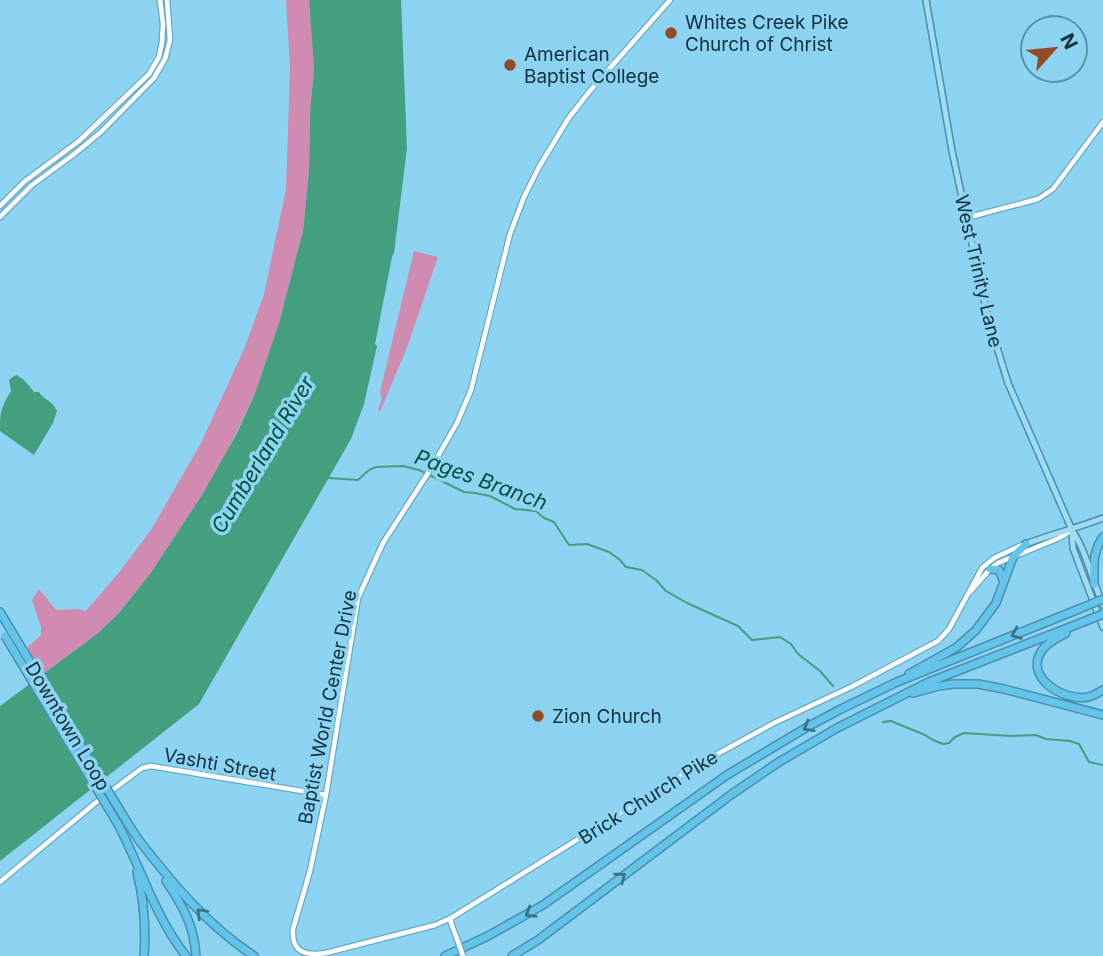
<svg xmlns="http://www.w3.org/2000/svg" width="1103" height="956" font-family="Inter,sans-serif">
<rect width="100%" height="100%" fill="#8dd3f2"/>
<path fill="#d08cb0" d="M286,0H309L314,69L310,113L309,171L303,231L279,323L254,396L222,462L202,495L150,574L119,613L97,634L43,674L27,648L41,635V627L32,600L39,589L56,610L78,609L86,611L121,570L151,530L201,443L245,347L264,294L286,189L290,67Z
M414,251L438,257L408,345L380,412L378,410L382,399L380,392Z"/>
<path fill="#449f7f" d="M309,0H401L407,148L394,253L392,257L375,344L377,346L364,404L351,439L199,704L0,861V706L97,634L119,613L150,574L202,495L236,435L254,396L279,323L303,231L309,171L310,113L314,69Z
M17,375L25,381L34,392H39C44,400 52,400 57,411L53,423L34,455L0,431C0,411 1,408 11,391L9,380L14,376Z"/>
<g fill="none" stroke-linecap="round" stroke-linejoin="round">
<path stroke="#449f7f" stroke-width="2" d="M329,478L358,480L369,470L376,467L403,466L419,470L464,492L475,493L490,496L515,509L536,511L544,518L554,522L569,545L587,544L609,552L620,560L626,567L642,570L656,580L666,591L687,603L738,626L752,640L780,637L791,644L798,654L820,671L833,686
M883,722L891,721L925,735L933,740L943,744L949,743L955,737L964,733L1011,736L1036,735L1046,739L1070,741L1079,744L1089,762L1103,765"/>
<g stroke="#65abc8" stroke-width="7">
<path id="tertiary" d="M670,0L589,92L568,119L539,167L524,197L510,234L471,390L457,423L430,470L383,543L358,598L326,795L310,871L293,929C291,953 306,956 326,953L435,925L451,918L699,764L774,723L853,686L938,641L949,629L982,568L994,558L1022,545
M0,206L25,181L79,141L149,74L159,57L162,42L163,24L160,0
M0,217L32,185L73,155L101,132L154,78L165,59L170,40L167,0
M966,218L1038,199L1053,189L1103,122
M971,591L990,569L998,563L1059,538L1072,530
M0,882L94,804L142,768L151,766L326,795
M451,918V923L457,939"/>
</g>
<g stroke="#4890ad" stroke-width="8">
<path id="primary" d="M926,0L952,151L988,318L1008,383L1072,530C1087,553 1092,580 1103,605
M1072,533L1073,548L1103,627
M1026,544C1052,534 1077,528 1103,518"/>
</g>
<g stroke="#4890ad" stroke-width="10">
<path id="motorway" d="M990,569L999,570L1003,580
M1094,584C1094,567 1092,552 1103,537
M0,612L12,632
M1066,633C1058,638 1049,641 1043,649C1022,676 1063,702 1088,697C1093,696 1098,693 1103,690
M909,674L957,647L976,630L996,603L1013,557L1026,544
M913,693L939,686L953,684H978L1004,689L1103,715
M127,822L140,842
M119,826C141,869 156,918 186,956
M138,839C172,883 207,925 254,956
M137,872C144,900 146,927 144,956
M166,881C183,906 194,925 196,956
M445,956L488,936L543,905L727,775L809,726L841,709L897,682L1079,609
M512,956L538,940L732,794L779,762L837,728L929,682L1083,622"/>
</g>
<use href="#tertiary" stroke="#fff" stroke-width="4.5"/>
<use href="#primary" stroke="#a3dcf2" stroke-width="5"/>
<use href="#motorway" stroke="#65c4ea" stroke-width="7"/>
<g stroke="#65abc8" stroke-width="7" stroke-linecap="butt">
<path id="tertiary-bridge" d="M457,939L463,956"/>
</g>
<g stroke="#4890ad" stroke-width="10" stroke-linecap="butt">
<path id="motorway-bridge" d="M1079,609L1103,599
M1083,622L1103,614
M12,632L127,822
M5,636L119,826"/>
</g>
<use href="#tertiary-bridge" stroke="#fff" stroke-width="4.5"/>
<use href="#motorway-bridge" stroke="#65c4ea" stroke-width="7"/>
</g>
<defs><path id="oneway-chevron" d="M-2-3.5L2.5 0L-2 3.5" fill="none" stroke-width="1.6" stroke-linecap="round" stroke-linejoin="round" transform="scale(1.75)"/></defs>
<g stroke="#38738a">
<use href="#oneway-chevron" transform="translate(1016 634) rotate(158)"/>
<use href="#oneway-chevron" transform="translate(808 727) rotate(151)"/>
<use href="#oneway-chevron" transform="translate(621 877) rotate(-37)"/>
<use href="#oneway-chevron" transform="translate(201 913) rotate(-136)"/>
<use href="#oneway-chevron" transform="translate(530 913) rotate(149)"/>
</g>
<g fill="#924b25" stroke="#8dd3f2" stroke-width="2.5">
<circle cx="671" cy="33" r="7"/>
<circle cx="510" cy="65" r="7"/>
<circle cx="538" cy="716" r="7"/>
</g>
<g text-anchor="middle" stroke-width="7" stroke-linejoin="round" paint-order="stroke">
<g font-size="19" fill="#13303c" stroke="#8dd3f2" text-anchor="start">
<text x="685" y="29">Whites Creek Pike<tspan x="685" dy="22">Church of Christ</tspan></text>
<text x="524" y="61">American<tspan x="524" dy="22">Baptist College</tspan></text>
<text x="552" y="723">Zion Church</text>
</g>
<g font-size="19" fill="#13303c" stroke="#8dd3f2">
<text transform="translate(979 271) rotate(77)" y="7">West Trinity Lane</text>
<text transform="translate(327 707) rotate(-79)" y="7">Baptist World Center Drive</text>
<text transform="translate(68 726) rotate(59)" y="7">Downtown Loop</text>
<text transform="translate(220 764) rotate(10)" y="7">Vashti Street</text>
<text transform="translate(648 797) rotate(-32)" y="7">Brick Church Pike</text>
</g>
<g font-size="21" font-style="italic" fill="#004f39" stroke="#8dd3f2">
<text transform="translate(263 455) rotate(-59)" y="7">Cumberland River</text>
<text transform="translate(481 480) rotate(20)" y="7">Pages Branch</text>
</g>
</g>
<g transform="translate(1054 49) rotate(63)"><circle r="33" fill="#8dd3f2" stroke="#5c92a9" stroke-width="2"/>
<path d="M0-5L12 26L0 18L-12 26Z" fill="#924b25"/>
<text y="-10" font-size="19" font-weight="bold" text-anchor="middle" fill="#13303c">N</text>
</g>
</svg>
